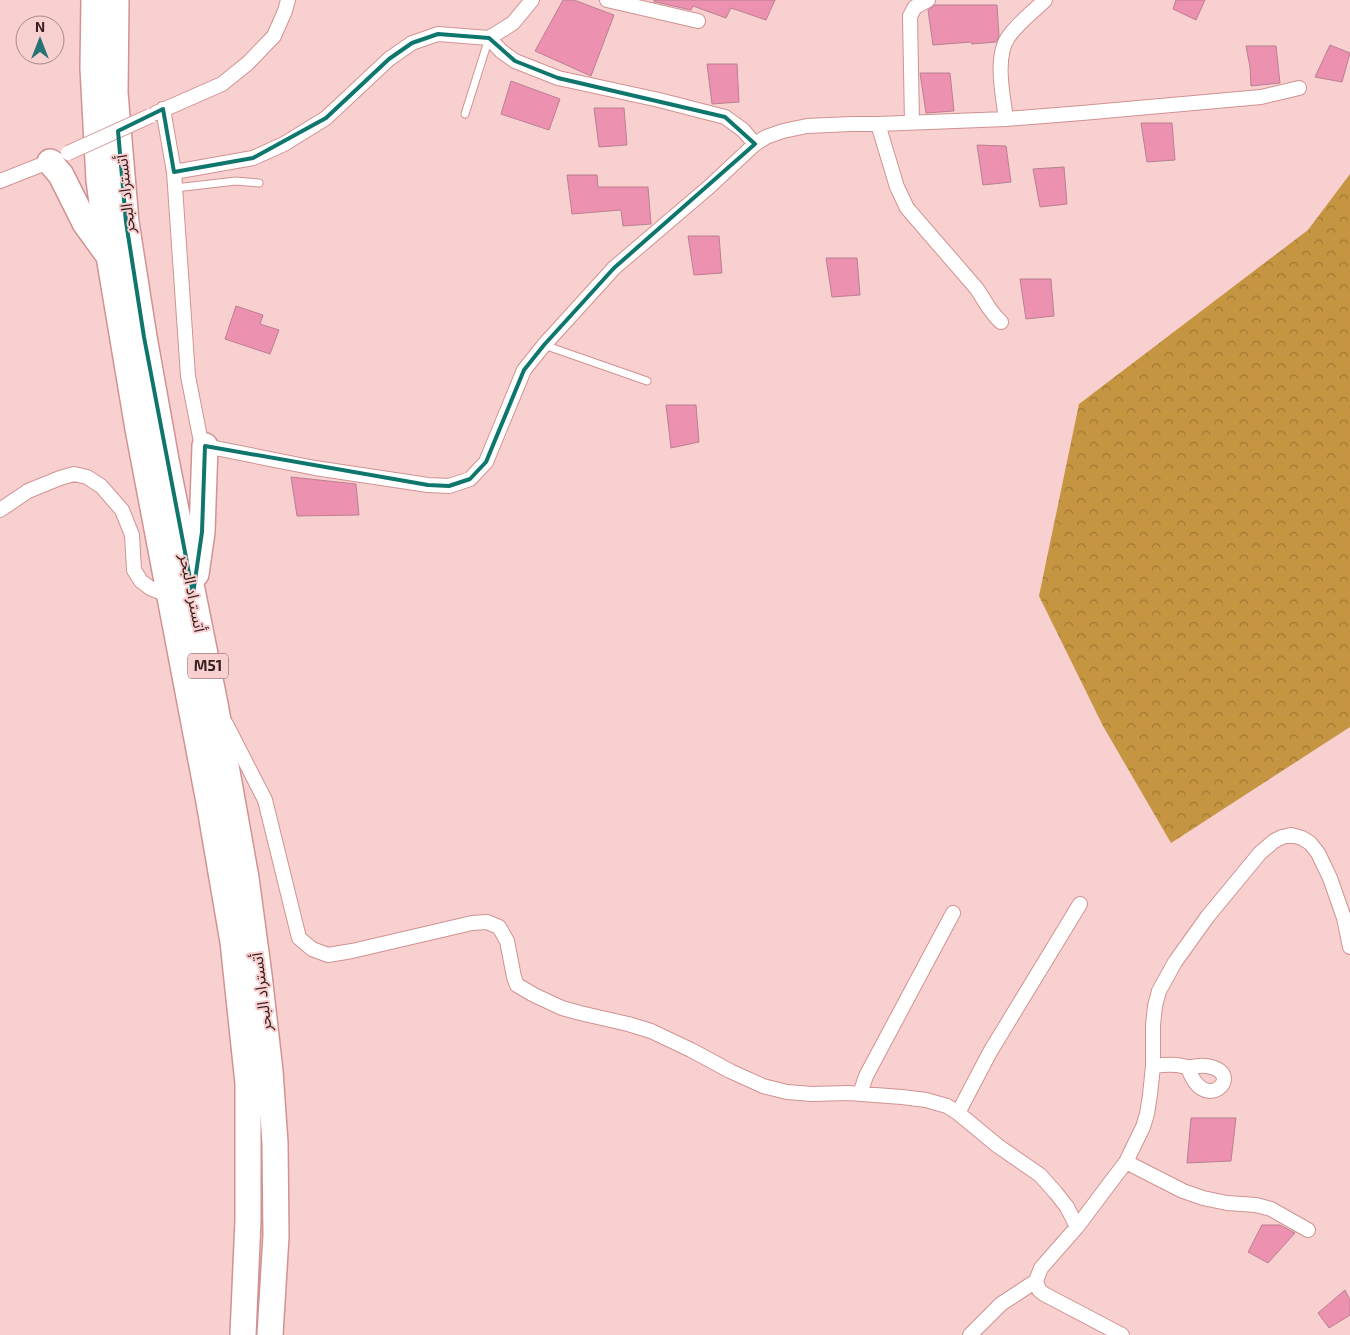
<svg xmlns="http://www.w3.org/2000/svg" width="1350" height="1335" font-family="'Exo 2','Noto Sans Arabic',sans-serif">
<defs>
<pattern id="forest-crowns" width="20" height="18" patternUnits="userSpaceOnUse" patternTransform="scale(1.25)"><rect width="20" height="18" fill="#c59541"/><path d="M2 6a3 3 0 1 1 6 0M12 15a3 3 0 1 1 6 0" fill="none" stroke="#a17936"/></pattern>
</defs>
<rect width="100%" height="100%" fill="#f9d0d0"/>
<path fill="url(#forest-crowns)" d="M1350,174V727L1171,843L1103,726L1039,596L1079,404L1308,230Z"/>
<path fill="#ec91af" stroke="#ba8092" d="M563,0H574L614,15L591,76L535,51Z
M654,0H775L766,20L731,8L726,18L693,6L691,10L656,2H654Z
M1176,0H1205L1196,20L1173,9Z
M935,5H997L999,36L996,42L972,44L971,42L933,45L928,10Z
M1330,45L1350,53L1342,82L1315,77Z
M1246,46H1276L1280,83L1251,86L1250,67Z
M707,64H737L739,102L712,104Z
M920,73H950L954,111L926,113Z
M511,81L560,99L549,130L501,114Z
M594,108H624L627,145L599,147Z
M1141,123H1172L1175,160L1147,162Z
M977,145L1006,146L1011,182L983,185Z
M1064,167L1067,204L1040,207L1033,169Z
M567,175H597L598,187H648L651,224L623,226L621,210L572,214Z
M688,236H719L722,273L694,275Z
M826,258H857L860,295L832,297Z
M1020,279H1051L1054,316L1026,319Z
M236,306L263,315L260,324L279,330L270,354L225,339Z
M666,405H696L699,442L671,448Z
M291,477L356,484L359,515L297,516Z
M1191,1118H1236L1231,1161L1187,1163Z
M1262,1225H1280L1295,1233L1268,1263L1248,1252Z
M1345,1290L1350,1300V1315L1329,1328L1318,1313Z"/>
<g fill="none" stroke-linecap="round" stroke-linejoin="round">
<g stroke="#d19292" stroke-width="9">
<path id="service" d="M465,114L489,38
M175,188L236,181L259,183
M544,345L647,381"/>
</g>
<g stroke="#d19292" stroke-width="16">
<path id="minor" d="M607,0L698,21
M489,38L501,51L515,61L558,78L659,100L725,117L743,130L755,144
M163,109L174,172L188,376L200,437L205,446L315,468L428,485L449,486L470,479L486,462L524,370L544,345L614,268L709,187L755,144L766,137L783,131L807,126L851,124H878L1006,119L1082,113L1261,97L1299,88
M156,113L222,84L248,63L274,36L285,11L288,0
M1006,119C1003,96 994,56 1009,36C1019,22 1033,12 1045,0
M912,123L910,16L915,7L928,0
M878,124L897,187L907,208L977,289L989,308L996,317L1001,322
M174,172L253,158L284,144L326,118L389,59L412,43L438,34L489,38L513,23L532,0
M0,181L56,159
M0,510L28,491L60,478L74,474L87,477L101,486L122,510L132,535L134,570L141,581L150,588L170,596
M226,724L265,800L299,938L312,949L328,955L352,951L472,923L487,922L499,927L507,941L514,977L517,985L534,995L562,1008L580,1013L628,1024L651,1031L691,1050L730,1071L763,1086L787,1092L812,1094L848,1093L902,1097L926,1100L947,1106L958,1113L998,1146L1040,1175L1056,1193L1067,1207L1077,1227
M1153,1066C1161,1065 1168,1064 1176,1065C1180,1065 1184,1067 1188,1067C1195,1067 1203,1064 1211,1067C1245,1076 1203,1116 1188,1067
M860,1094L866,1076L953,913
M958,1113L990,1052L1080,904
M1126,1162L1183,1191L1203,1198L1227,1203L1256,1205L1271,1209L1308,1230
M970,1335L1001,1304L1036,1281
M1122,1335L1044,1294L1039,1290L1036,1281L1041,1268L1077,1227L1110,1183L1126,1162L1143,1127L1147,1114L1150,1095L1153,1066V1025L1155,1006L1159,991L1175,962L1208,916L1260,853L1274,841L1282,837L1291,835L1302,838L1310,843L1318,853L1330,878L1344,918L1350,947"/>
</g>
<g stroke="#d19292" stroke-width="28">
<path id="motorway" d="M94,0L93,68L99,180L109,256L138,429L209,802L233,942L248,1083V1220L243,1335
M116,0L115,93L126,222L144,337L166,460L215,704L246,878L259,975L270,1071L275,1143L276,1236L270,1335
M50,162L61,175L85,223L106,252
M196,574L202,532L205,446"/>
</g>
<use href="#service" stroke="#fff" stroke-width="7"/>
<use href="#minor" stroke="#fff" stroke-width="14"/>
<use href="#motorway" stroke="#fff" stroke-width="25"/>
<g stroke="#d19292" stroke-width="16" stroke-linecap="butt">
<path id="minor-bridge" d="M68,153L150,116"/>
</g>
<use href="#minor-bridge" stroke="#fff" stroke-width="14"/>
</g>
<path fill="none" stroke="#0f766e" stroke-width="4" stroke-linejoin="round" d="M438,34L489,38L515,61L558,78L725,117L755,144L614,268L544,345L524,370L486,462L470,479L449,486L428,485L205,446L202,532L193,594L144,337L126,222L118,131L163,109L174,172L253,158L326,118L389,59L412,43Z"/>
<g text-anchor="middle" stroke-width="4" stroke-linejoin="round" paint-order="stroke">
<rect fill="#f9d0d0" stroke="#705353" stroke-width="1" x="188" y="653.5" width="40" height="25" rx="4"/>
<g font-size="15" font-weight="bold" fill="#361e1e">
<text x="208" y="671">M51</text>
</g>
<g font-size="16" fill="#361e1e" stroke="#f9d0d0">
<text transform="translate(125 194) rotate(-96)" y="6">أتستراد البحر</text>
<text transform="translate(193 593) rotate(79)" y="6">أتستراد البحر</text>
<text transform="translate(261 992) rotate(-97)" y="6">أتستراد البحر</text>
</g>
</g>
<g transform="translate(40 40)"><circle r="24" fill="#f9d0d0" stroke="#ab8989"/>
<path d="M0-4L9 19L0 12L-9 19Z" fill="#277275"/>
<text y="-8" font-size="14" font-weight="bold" text-anchor="middle" fill="#361e1e">N</text>
</g>
</svg>
